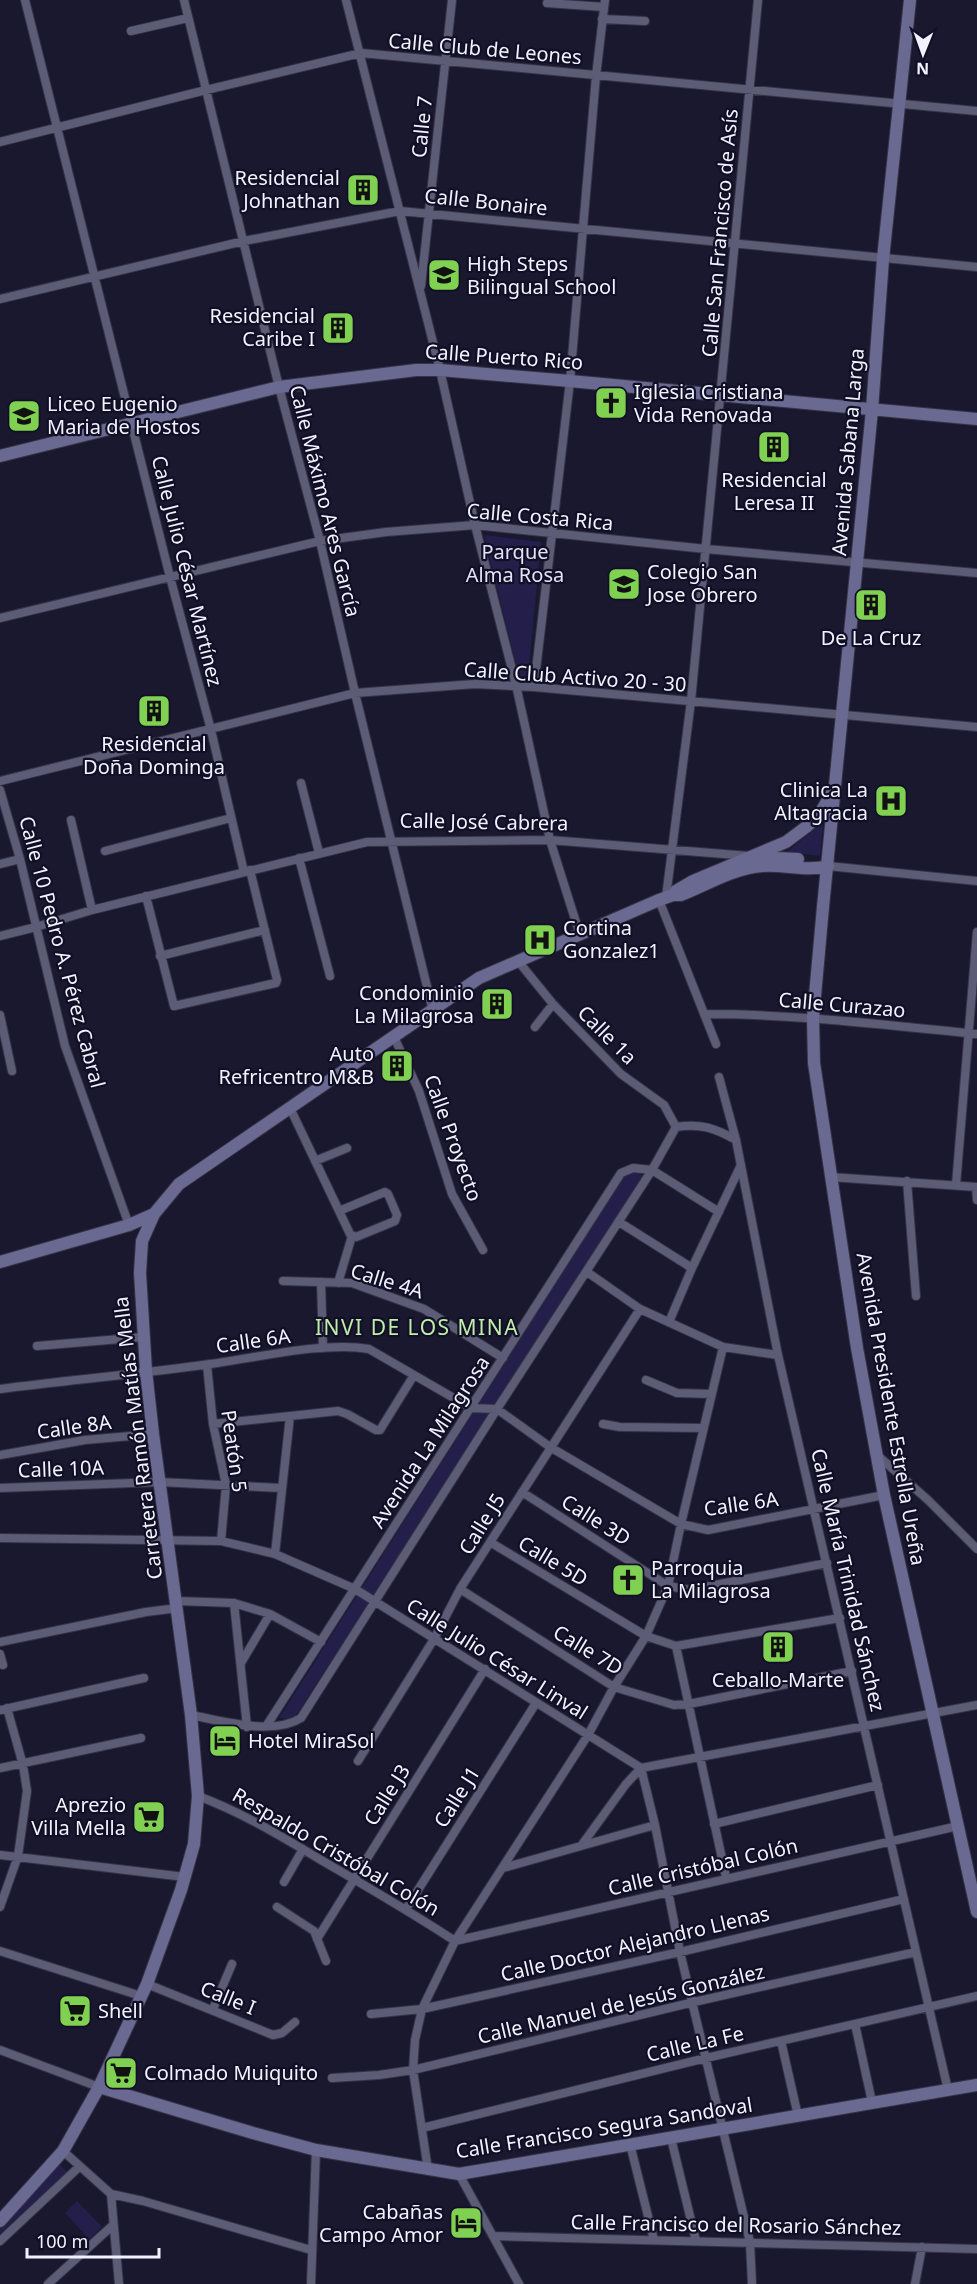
<svg xmlns="http://www.w3.org/2000/svg" width="977" height="2284" font-family="'Noto Sans',sans-serif">
<rect width="100%" height="100%" fill="#1a182f"/>
<path fill="#241e4a" d="M484,535L541,542L528,678L519,677Z
M823,822L820,856L787,852Z
M634,1172L643,1176L297,1714L290,1719L279,1718L624,1176Z
M60,2165L67,2172L0,2234V2226Z
M77,2201L102,2227L89,2239L65,2213Z"/>
<g fill="none" stroke-linecap="round" stroke-linejoin="round">
<g stroke="#353445" stroke-width="10">
<path id="street" d="M25,0L170,577L211,730L244,872
M184,0L279,387L320,541L355,693L433,1011
M346,0L440,370L475,525L516,685L550,840L580,935
M547,3L604,7
M602,19L645,21
M131,31L188,18
M0,142L206,90L361,53L977,111
M421,286L452,0
M0,299L244,241L400,211L977,267
M0,618L320,541L386,532L475,525L706,549L977,573
M534,687L570,381L596,76L605,0
M0,781L355,693L475,684L534,687L977,727
M301,783L319,853
M0,790L20,859L65,1046L129,1225
M71,820L92,910
M105,851L231,818
M299,858L330,976
M0,864L20,859
M828,866L977,881
M146,896L174,1006L276,983L277,980L250,870
M666,897L691,701L758,0
M659,900L716,1044
M0,936L36,927L92,910L367,842L550,840L749,856
M160,956L265,930
M518,961L553,1004L621,1074L664,1105L676,1127
M704,1014C795,1014 886,1025 977,1034
M0,1015L12,1071
M535,1027L553,1004
M394,1037L419,1091L452,1194L483,1250
M719,1077L736,1140L778,1355L948,2090
M290,1108L350,1234L356,1237L395,1221L397,1215L388,1194L385,1192L339,1211
M676,1127C700,1123 715,1128 736,1140
M315,1161L347,1148
M830,1177L977,1187
M907,1181L916,1296
M956,1185L977,932
M976,1187L977,1200
M619,1222L692,1268
M587,1272L640,1309L723,1347L778,1355
M283,1281L352,1283L424,1309L503,1358
M321,1282L323,1348
M338,1283L352,1236
M669,1322L692,1268L741,1165
M37,1346L144,1337
M207,1365L213,1424L226,1485L221,1541
M646,1380L677,1393L712,1394
M0,1389C70,1380 140,1374 210,1364C256,1358 325,1341 369,1349L471,1408L497,1409L550,1447L681,1524L708,1530L884,1495
M213,1424L338,1411L347,1414L376,1430H380L414,1375
M603,1424L620,1427L703,1428
M876,1454L928,1500L977,1549
M0,1455L85,1440L153,1434
M0,1488L159,1482L282,1488
M522,1492L668,1586L690,1590L827,1563
M0,1538L221,1541L275,1554L355,1589L641,1768L977,1705
M490,1542L646,1636L676,1646L840,1618
M275,1554L290,1416
M460,1589L614,1687L674,1705L689,1704L852,1671
M177,1601L234,1603L270,1614L321,1642
M234,1603L247,1727
M0,1642L146,1612L178,1608
M676,1646L726,1877
M0,1654L3,1665
M241,1663L270,1614
M0,1710L144,1678
M191,1715C222,1721 273,1736 301,1718L497,1409L652,1170L676,1127
M267,1725L621,1173L633,1168L652,1170L719,1212
M358,1761L434,1639L460,1589L640,1309
M0,1768L141,1738
M641,1768L655,1825L680,1952L750,2242L752,2284
M198,1796C241,1812 281,1836 321,1860C366,1886 411,1912 455,1941L958,1826
M714,1824L878,1785
M581,1846L626,1784L641,1768
M0,1855L185,1877
M503,1868L655,1825
M284,1882L303,1849
M0,1907L18,1856L27,1791L23,1765L7,1708
M277,1907L314,1931L326,1961
M406,1909L536,1703
M317,1939L485,1669
M0,1951L141,1996
M147,1984L273,2035L282,2033L295,2022
M213,2009L232,1964
M371,2014L422,2009L680,1952L904,1899
M855,2024L872,2102
M781,2041L798,2116
M0,2050L99,2087
M332,2078L379,2075L413,2070L694,2002L916,1952
M422,2128L706,2058L977,1996
M671,2138L696,2241
M630,2144L654,2240
M63,2151L111,2194L119,2284
M428,2170L413,2070L415,2040L422,2009L455,1941L588,1735L614,1687L646,1636L668,1586L681,1524L723,1347
M459,2174L519,2284
M111,2194L143,2201L311,2250
M494,2236L977,2249
M0,2241L80,2166
M48,2284L112,2226
M311,2284L316,2150
M915,2284L922,2247"/>
</g>
<g stroke="#353445" stroke-width="14">
<path id="secondary" d="M910,0L883,259L872,410L823,907L813,1018L814,1063L857,1348L884,1495L977,1912
M0,456L279,387L416,370H440L570,381L977,419
M756,857L798,859
M676,891L693,881L786,842L806,827L819,815L832,793
M0,1262L129,1225L154,1214
M99,2087L253,2133L316,2150L459,2174L977,2085
M0,2221L63,2151L99,2087L147,1984L181,1890L194,1844L198,1796L191,1715L153,1434L146,1371L140,1273L142,1241L154,1214L179,1184L479,978L659,900L673,895H681C706,885 734,868 762,866C784,864 807,872 828,866"/>
</g>
<use href="#street" stroke="#5c5c77" stroke-width="8"/>
<use href="#secondary" stroke="#6a6992" stroke-width="12"/>
</g>
<defs>
<g id="building-square" transform="scale(1.725)"><rect x="-9" y="-9" width="18" height="18" rx="4" fill="#80d051" stroke="#110f25"/><path d="M-4-6H4V6H1V3H-1V6H-4ZM-2.5-4.3h1.7v1.8h-1.7ZM.8-4.3h1.7v1.8H.8ZM-2.5-1h1.7V.8h-1.7ZM.8-1h1.7V.8H.8Z" fill="#111"/></g>
<g id="school-square" transform="scale(1.725)"><rect x="-9" y="-9" width="18" height="18" rx="4" fill="#80d051" stroke="#110f25"/><path d="M0-5L7-2L0 1L-7-2ZM-4 1L0 2.5L4 1V4Q0 6-4 4Z" fill="#111"/></g>
<g id="church-square" transform="scale(1.725)"><rect x="-9" y="-9" width="18" height="18" rx="4" fill="#80d051" stroke="#110f25"/><path d="M-1.2-6h2.4v3.5h3.3v2.4h-3.3V6h-2.4V-.1h-3.3v-2.4h3.3Z" fill="#111"/></g>
<g id="hospital-square" transform="scale(1.725)"><rect x="-9" y="-9" width="18" height="18" rx="4" fill="#80d051" stroke="#110f25"/><path d="M-5-5h3v3.5h4V-5h3V5h-3V1.5h-4V5h-3Z" fill="#111"/></g>
<g id="hotel-square" transform="scale(1.725)"><rect x="-9" y="-9" width="18" height="18" rx="4" fill="#80d051" stroke="#110f25"/><path d="M-6-4.5h1.5V1H6V5H4.5V3h-9V5H-6ZM-4 0a1.8 1.8 0 1 1 3.6 0ZM.5 0V-2.5h3Q6-2.5 6 0Z" fill="#111"/></g>
<g id="supermarket-square" transform="scale(1.725)"><rect x="-9" y="-9" width="18" height="18" rx="4" fill="#80d051" stroke="#110f25"/><path d="M-6-5.5h2.5l.6 2H6L4.5 2H-2.5L-4.4-4H-6ZM-1.5 3.2a1.3 1.3 0 1 0 .1 0ZM3 3.2a1.3 1.3 0 1 0 .1 0Z" fill="#111"/></g>
</defs>
<g fill-rule="evenodd">
<use href="#building-square" x="363" y="190"/>
<use href="#school-square" x="444" y="275"/>
<use href="#building-square" x="338" y="328"/>
<use href="#church-square" x="611" y="403"/>
<use href="#school-square" x="24" y="416"/>
<use href="#building-square" x="774" y="447"/>
<use href="#school-square" x="624" y="584"/>
<use href="#building-square" x="871" y="605"/>
<use href="#building-square" x="154" y="711"/>
<use href="#hospital-square" x="891" y="801"/>
<use href="#hospital-square" x="540" y="940"/>
<use href="#building-square" x="497" y="1004"/>
<use href="#building-square" x="397" y="1066"/>
<use href="#church-square" x="628" y="1580"/>
<use href="#building-square" x="778" y="1647"/>
<use href="#hotel-square" x="225" y="1741"/>
<use href="#supermarket-square" x="149" y="1817"/>
<use href="#supermarket-square" x="75" y="2011"/>
<use href="#supermarket-square" x="121" y="2073"/>
<use href="#hotel-square" x="466" y="2223"/>
</g>
<g text-anchor="middle" stroke-width="4.5" stroke-linejoin="round" paint-order="stroke">
<g font-size="20" fill="#f1f2ff" stroke="#110f25">
<text transform="translate(485 49) rotate(5)" y="7">Calle Club de Leones</text>
<text transform="translate(422 127) rotate(-84)" y="7">Calle 7</text>
<text transform="translate(486 202) rotate(6)" y="7">Calle Bonaire</text>
<text transform="translate(720 233) rotate(-85)" y="7">Calle San Francisco de Asís</text>
<text transform="translate(504 357) rotate(4)" y="7">Calle Puerto Rico</text>
<text transform="translate(848 452) rotate(-85)" y="7">Avenida Sabana Larga</text>
<text transform="translate(325 501) rotate(76)" y="7">Calle Máximo Ares García</text>
<text transform="translate(540 517) rotate(5)" y="7">Calle Costa Rica</text>
<text transform="translate(187 571) rotate(76)" y="7">Calle Julio César Martínez</text>
<text transform="translate(575 677) rotate(4)" y="7">Calle Club Activo 20 - 30</text>
<text transform="translate(484 822) rotate(1)" y="7">Calle José Cabrera</text>
<text transform="translate(62 952) rotate(75)" y="7">Calle 10 Pedro A. Pérez Cabral</text>
<text transform="translate(842 1005) rotate(5)" y="7">Calle Curazao</text>
<text transform="translate(607 1035) rotate(45)" y="7">Calle 1a</text>
<text transform="translate(453 1138) rotate(70)" y="7">Calle Proyecto</text>
<text transform="translate(387 1281) rotate(17)" y="7">Calle 4A</text>
<text transform="translate(253 1341) rotate(-8)" y="7">Calle 6A</text>
<text transform="translate(891 1409) rotate(80)" y="7">Avenida Presidente Estrella Ureña</text>
<text transform="translate(74 1427) rotate(-8)" y="7">Calle 8A</text>
<text transform="translate(138 1438) rotate(-97)" y="7">Carretera Ramón Matías Mella</text>
<text transform="translate(430 1442) rotate(-57)" y="7">Avenida La Milagrosa</text>
<text transform="translate(234 1451) rotate(82)" y="7">Peatón 5</text>
<text transform="translate(61 1469) rotate(-2)" y="7">Calle 10A</text>
<text transform="translate(741 1504) rotate(-8)" y="7">Calle 6A</text>
<text transform="translate(596 1520) rotate(32)" y="7">Calle 3D</text>
<text transform="translate(482 1524) rotate(-58)" y="7">Calle J5</text>
<text transform="translate(553 1561) rotate(31)" y="7">Calle 5D</text>
<text transform="translate(848 1580) rotate(77)" y="7">Calle María Trinidad Sánchez</text>
<text transform="translate(588 1650) rotate(31)" y="7">Calle 7D</text>
<text transform="translate(497 1659) rotate(32)" y="7">Calle Julio César Linval</text>
<text transform="translate(387 1795) rotate(-58)" y="7">Calle J3</text>
<text transform="translate(457 1797) rotate(-58)" y="7">Calle J1</text>
<text transform="translate(336 1852) rotate(30)" y="7">Respaldo Cristóbal Colón</text>
<text transform="translate(703 1867) rotate(-13)" y="7">Calle Cristóbal Colón</text>
<text transform="translate(635 1944) rotate(-13)" y="7">Calle Doctor Alejandro Llenas</text>
<text transform="translate(228 1998) rotate(22)" y="7">Calle I</text>
<text transform="translate(621 2004) rotate(-13)" y="7">Calle Manuel de Jesús González</text>
<text transform="translate(695 2044) rotate(-13)" y="7">Calle La Fe</text>
<text transform="translate(604 2128) rotate(-9)" y="7">Calle Francisco Segura Sandoval</text>
<text transform="translate(736 2225) rotate(1)" y="7">Calle Francisco del Rosario Sánchez</text>
</g>
<g font-size="20" fill="#f1f2ff" stroke="#110f25" text-anchor="start">
<text x="340" y="185" text-anchor="end">Residencial<tspan x="340" dy="23">Johnathan</tspan></text>
<text x="467" y="271">High Steps<tspan x="467" dy="23">Bilingual School</tspan></text>
<text x="315" y="323" text-anchor="end">Residencial<tspan x="315" dy="23">Caribe I</tspan></text>
<text x="634" y="399">Iglesia Cristiana<tspan x="634" dy="23">Vida Renovada</tspan></text>
<text x="47" y="411">Liceo Eugenio<tspan x="47" dy="23">Maria de Hostos</tspan></text>
<text x="774" y="487" text-anchor="middle">Residencial<tspan x="774" dy="23">Leresa II</tspan></text>
<text x="647" y="579">Colegio San<tspan x="647" dy="23">Jose Obrero</tspan></text>
<text x="871" y="645" text-anchor="middle">De La Cruz</text>
<text x="154" y="751" text-anchor="middle">Residencial<tspan x="154" dy="23">Doña Dominga</tspan></text>
<text x="868" y="797" text-anchor="end">Clinica La<tspan x="868" dy="23">Altagracia</tspan></text>
<text x="563" y="935">Cortina<tspan x="563" dy="23">Gonzalez1</tspan></text>
<text x="474" y="1000" text-anchor="end">Condominio<tspan x="474" dy="23">La Milagrosa</tspan></text>
<text x="374" y="1061" text-anchor="end">Auto<tspan x="374" dy="23">Refricentro M&amp;B</tspan></text>
<text x="651" y="1575">Parroquia<tspan x="651" dy="23">La Milagrosa</tspan></text>
<text x="778" y="1687" text-anchor="middle">Ceballo-Marte</text>
<text x="248" y="1748">Hotel MiraSol</text>
<text x="126" y="1812" text-anchor="end">Aprezio<tspan x="126" dy="23">Villa Mella</tspan></text>
<text x="98" y="2018">Shell</text>
<text x="144" y="2080">Colmado Muiquito</text>
<text x="443" y="2219" text-anchor="end">Cabañas<tspan x="443" dy="23">Campo Amor</tspan></text>
</g>
<g font-size="20" fill="#e2e2f8" stroke="#110f25">
<text x="515" y="559">Parque<tspan x="515" dy="23">Alma Rosa</tspan></text>
</g>
<g font-size="21" letter-spacing="1.5" fill="#c0edaa" stroke="#110f25">
<text x="417" y="1335">INVI DE LOS MINA</text>
</g>
</g>
<g transform="translate(923 54) rotate(181)" stroke="#110f25" stroke-width="4.5" paint-order="stroke">
<path d="M0-4.5L10 22L0 15L-10 22Z" fill="#f1f2ff"/>
<text y="-9" font-size="16" font-weight="bold" text-anchor="middle" fill="#f1f2ff">N</text>
</g>
<path d="M27 2248v9h132v-9" fill="none" stroke="#f1f2ff" stroke-width="3"/>
<text x="36" y="2248" font-size="18" fill="#f1f2ff" stroke="#110f25" stroke-width="4.5" paint-order="stroke">100 m</text>
</svg>
